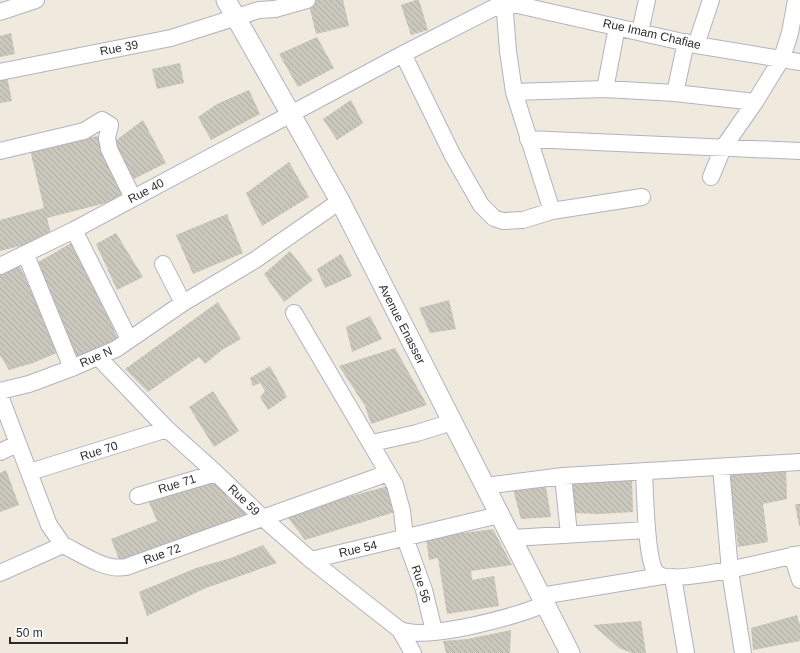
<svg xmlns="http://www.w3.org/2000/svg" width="800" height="653" font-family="Helvetica,sans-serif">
<defs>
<pattern id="building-back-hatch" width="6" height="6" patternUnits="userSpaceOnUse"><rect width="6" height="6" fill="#cac7bc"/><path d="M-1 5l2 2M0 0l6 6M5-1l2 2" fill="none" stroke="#aeaba2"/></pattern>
</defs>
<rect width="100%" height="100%" fill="#efe9de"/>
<path fill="url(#building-back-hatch)" d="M312,0H343L349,26L316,34L308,1Z
M416,0H419L428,30L411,35L401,5Z
M11,33L15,54L0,57V36Z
M317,37L334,68L298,87L279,54Z
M180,63L184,83L157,89L152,69Z
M6,72L12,101L0,103V74Z
M249,90L260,114L211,140L198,117L217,104Z
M351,100L363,123L337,140L323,119Z
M143,120L166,163L134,179L111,144Z
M98,136L125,198L47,218L52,238L0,251V220L44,208L30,150Z
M289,162L309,197L262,226L246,193Z
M227,214L243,253L193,274L176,235Z
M116,233L143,277L117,290L96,244Z
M73,242L86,267L118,339L77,358L35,264Z
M290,251L313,280L284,302L264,274Z
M341,254L352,276L325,288L317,269Z
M18,262L59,352L33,363L9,370L0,355V270Z
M449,300L456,329L430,333L419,308Z
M218,302L241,339L222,350L205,364L199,357L148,392L125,369Z
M370,316L382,339L352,352L346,327Z
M395,348L427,405L371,424L365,406L339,366Z
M270,366L287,397L268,410L260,397L265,391L260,383L253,386L250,378Z
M213,391L239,431L214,447L189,407Z
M786,468L787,499L763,504L768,542L738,547L729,472Z
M6,470L19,505L0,512V473Z
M212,477L228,498L247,514L219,527L159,546L120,562L111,539L157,521L148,500Z
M632,479L633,512L599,514L575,513L572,484Z
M388,486L395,512L305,540L285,514Z
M546,487L551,517L521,519L513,490Z
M795,504H800V526H799Z
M493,529L512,565L471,571L472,580L494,576L499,606L447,614L438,558L429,560L426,538Z
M263,545L277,563L206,588L147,616L139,592L196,568L231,558Z
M797,615L800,625V641L753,650L751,628Z
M641,621L646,653H632L619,648L593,625Z
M511,630L510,653H446L443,641L468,639Z"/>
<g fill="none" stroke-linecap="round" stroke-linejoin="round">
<g stroke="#b2b3c1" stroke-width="18">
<path id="minor" d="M504,0L508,51L514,92L552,211
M505,2L696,45L800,62
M0,12L36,0
M640,32L647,0
M696,45L711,0
M403,54L453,156L481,205L494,218L503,221L523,220L552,211L642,197
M0,72L171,38L259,10L275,9L307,0
M605,89L617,27
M514,92L605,89L675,93L755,102
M675,93L686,42
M528,139L800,151
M0,151L84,131L102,120L110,125L107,138L109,149L133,198
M711,177L723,148L755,102L782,58L790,33L796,0
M74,230L129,339
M26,255L72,368
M163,264L183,303
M0,266L74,230L403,54L505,2
M294,313L395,485L402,511L405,538L424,590L434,631
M99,358L167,429L216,473L263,518L311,560L400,630C428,641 517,616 545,604
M0,391L29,384L72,368L116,349L183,303L255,260L340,201
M0,396L49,525L63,545
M372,443L417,433L452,422
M0,452L17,444
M721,467L730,571L743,653
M644,471C645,491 646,557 655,571C667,589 778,558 800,554
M30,472L167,429
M563,476L569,534
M485,486L563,476L800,462
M138,496L216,473
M512,538L647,530
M63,545C82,554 105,571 126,567L388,473
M792,555L800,580
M311,560L499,515
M0,573L63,545
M673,577L686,653
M541,596L662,576
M400,630L413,653"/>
</g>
<g stroke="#b2b3c1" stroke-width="21">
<path id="tertiary" d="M226,0L340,201L570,653"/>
</g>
<use href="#minor" stroke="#fff" stroke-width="16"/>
<use href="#tertiary" stroke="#fff" stroke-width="19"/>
</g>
<g text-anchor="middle" stroke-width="4" stroke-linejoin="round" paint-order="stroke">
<g font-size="12" fill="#2c2c2c" stroke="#fff">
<text transform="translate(652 34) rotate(13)" y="4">Rue Imam Chafiae</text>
<text transform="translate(119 48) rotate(-11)" y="4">Rue 39</text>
<text transform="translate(146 191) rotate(-28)" y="4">Rue 40</text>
<text transform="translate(402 324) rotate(63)" y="4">Avenue Enasser</text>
<text transform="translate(96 357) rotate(-24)" y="4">Rue N</text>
<text transform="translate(99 451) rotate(-18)" y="4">Rue 70</text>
<text transform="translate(177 484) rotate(-17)" y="4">Rue 71</text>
<text transform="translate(244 500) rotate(44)" y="4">Rue 59</text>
<text transform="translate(358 549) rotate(-13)" y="4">Rue 54</text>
<text transform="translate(162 554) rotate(-20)" y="4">Rue 72</text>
<text transform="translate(421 584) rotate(72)" y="4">Rue 56</text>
</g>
</g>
<path d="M10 637v6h117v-6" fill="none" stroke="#2c2c2c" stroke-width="2"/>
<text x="16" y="637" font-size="12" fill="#2c2c2c" stroke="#ffffff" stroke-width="3" paint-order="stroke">50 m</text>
</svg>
